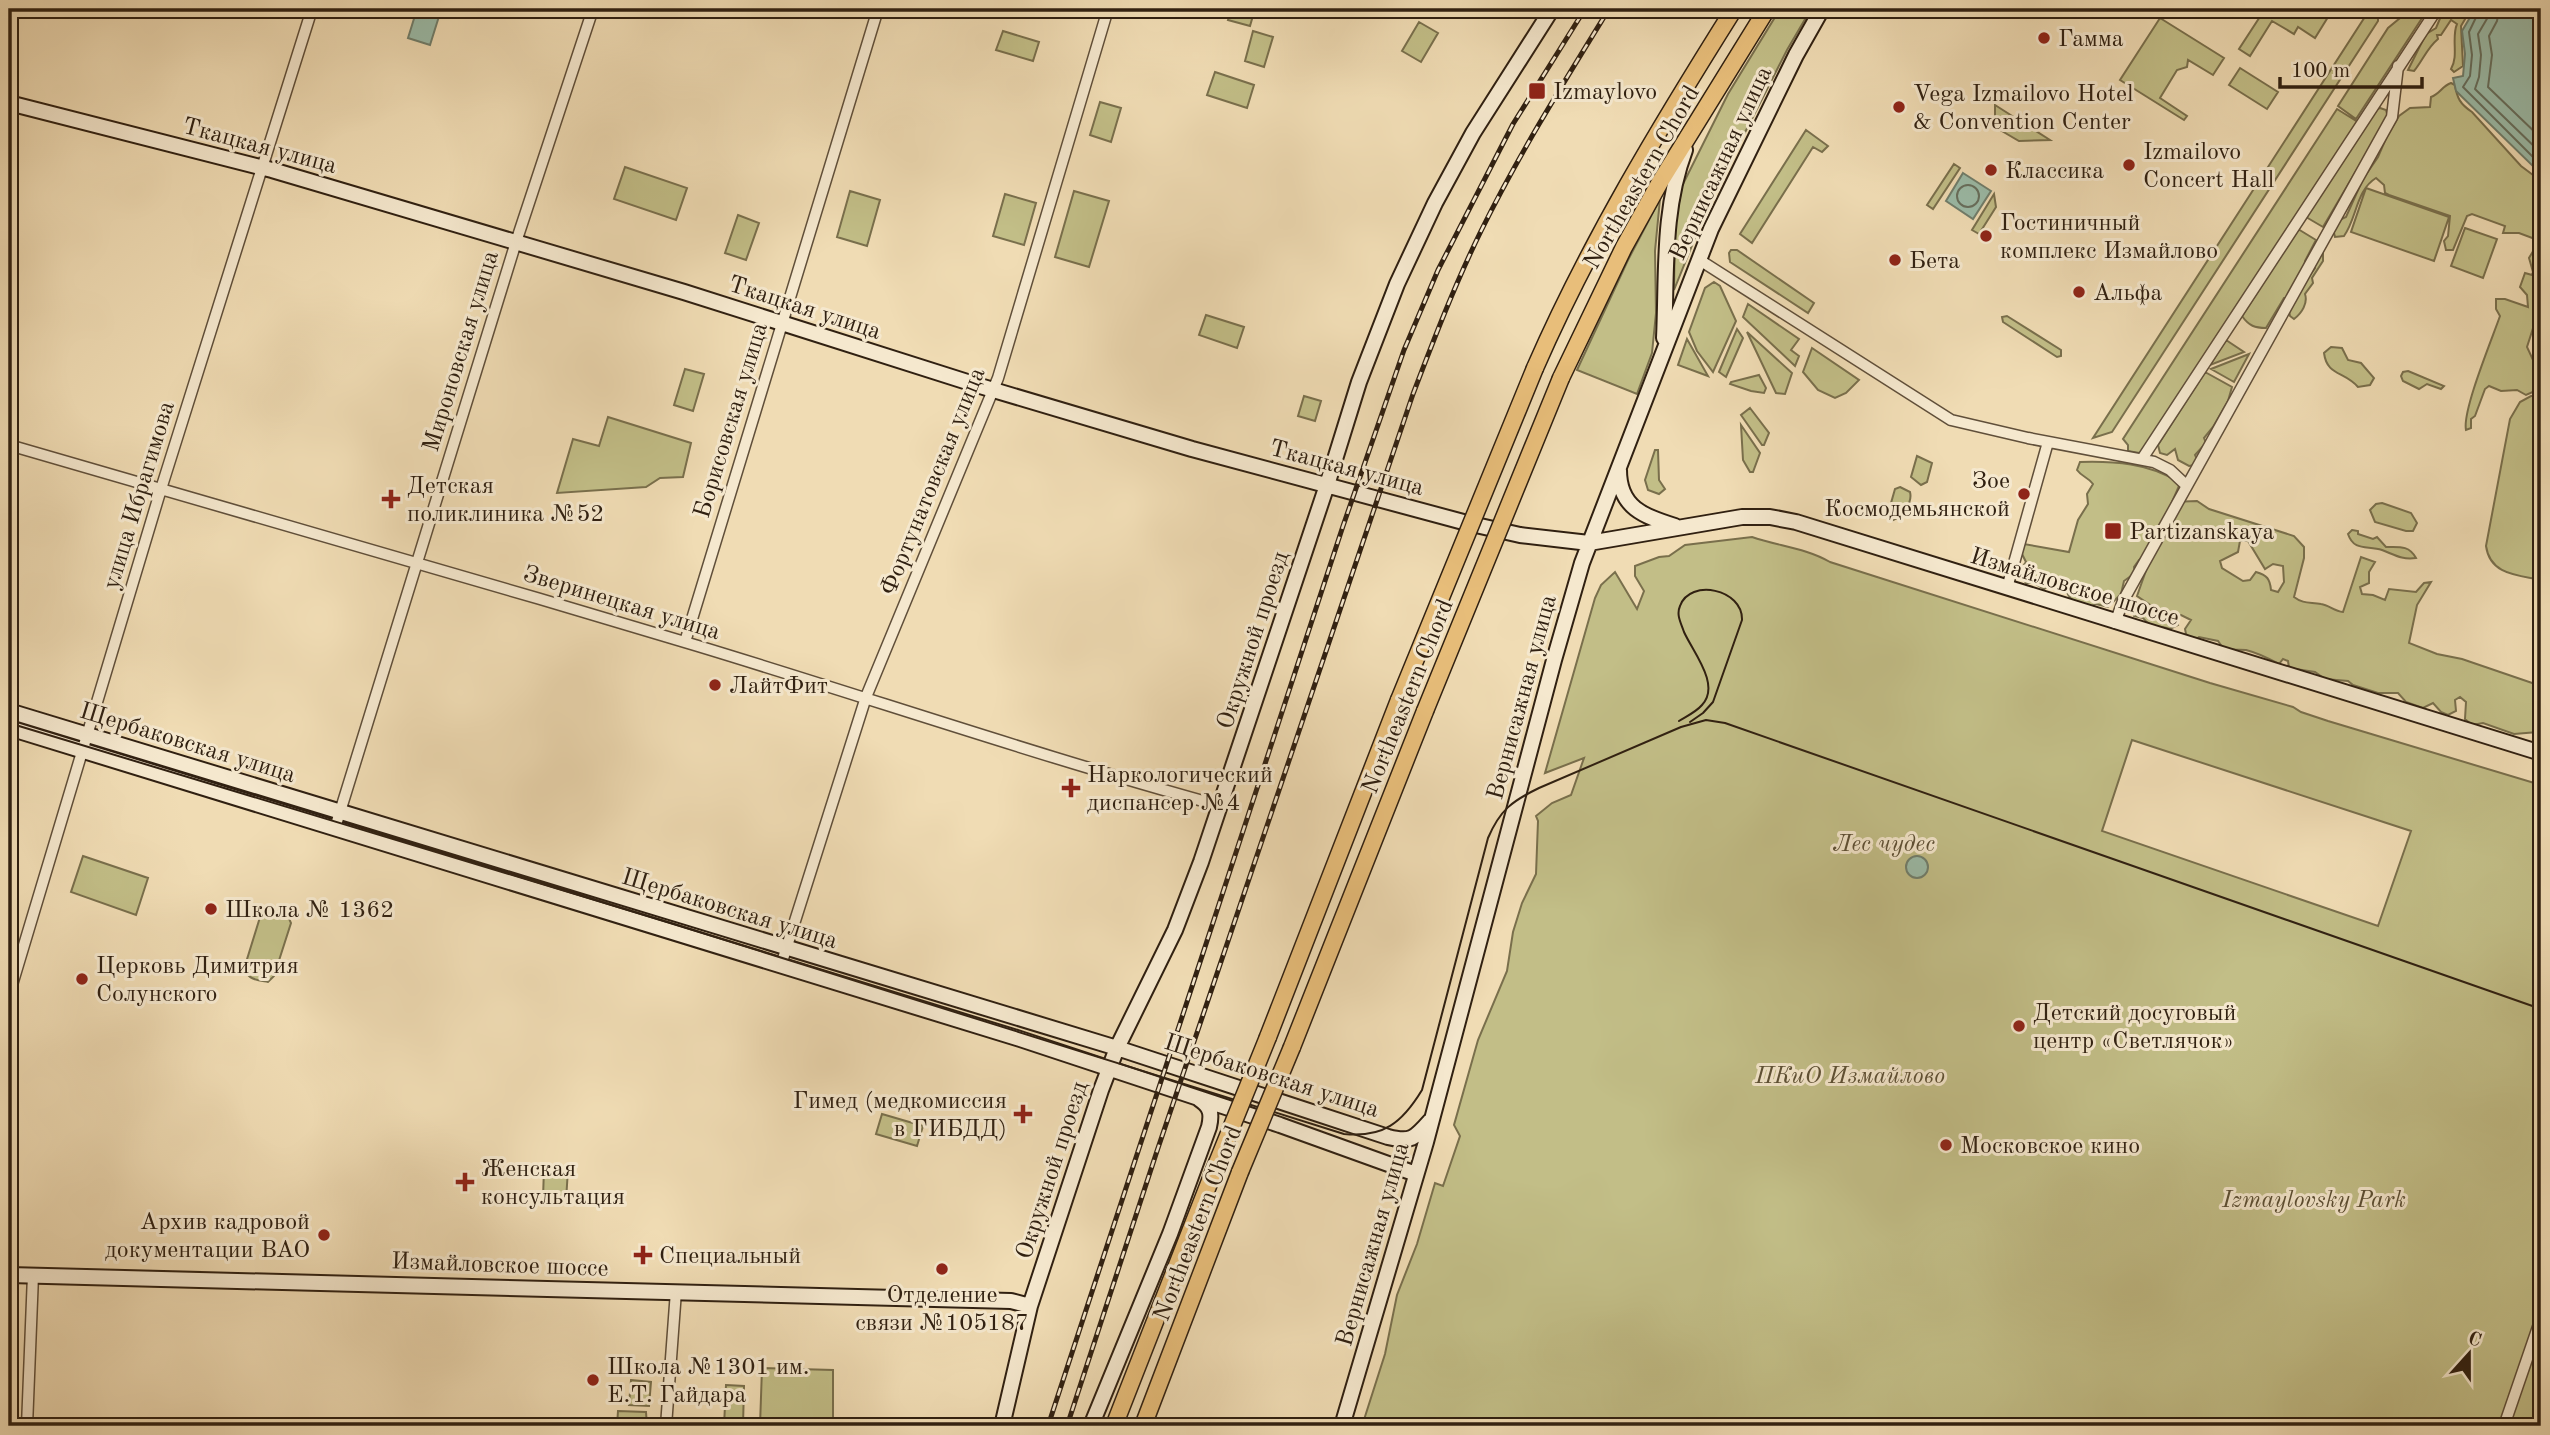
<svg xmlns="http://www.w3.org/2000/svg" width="2550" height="1435" font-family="'Old Standard TT',serif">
<rect width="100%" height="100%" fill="#f0dcb4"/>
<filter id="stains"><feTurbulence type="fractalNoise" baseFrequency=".00286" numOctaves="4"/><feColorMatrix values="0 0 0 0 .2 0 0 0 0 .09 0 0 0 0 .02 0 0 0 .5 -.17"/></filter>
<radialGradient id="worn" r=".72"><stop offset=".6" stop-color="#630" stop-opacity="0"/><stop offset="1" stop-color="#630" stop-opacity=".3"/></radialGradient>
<path fill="#c2be87" stroke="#796f4c" stroke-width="2" fill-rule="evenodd" d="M1232,9L1254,12L1250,26L1228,20Z
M1780,9H1811L1787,50L1710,201L1674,290L1675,225L1682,186L1728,94Z
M2265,9H2333L2315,38L2298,27L2294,34L2272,21L2250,56L2239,49Z
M2370,9H2378V21L2112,432L2093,438Z
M2411,9H2428L2356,119L2338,106L2388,28Z
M2444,9H2471L2461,26L2463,66L2454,72L2451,69C2459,56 2451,38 2457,24L2451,20L2441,35H2437L2438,39C2427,48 2423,60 2414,71L2408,70L2426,34L2436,28Z
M2160,18L2224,58L2213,75L2188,60L2187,67L2177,70L2160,98L2187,116L2184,120L2120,80Z
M1419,22L1438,33L1421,62L1402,51Z
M1003,31L1039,42L1033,61L996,50Z
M1253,31L1273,37L1264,67L1245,61Z
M2240,68L2278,92L2267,109L2229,85Z
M1215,72L1254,85L1247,108L1207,95Z
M2451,83L2455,85C2457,98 2460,104 2472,112L2521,166L2541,181V317L2535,322L2527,347L2533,360H2541V391H2535L2526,395L2517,390L2501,391L2489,386L2485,389L2475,416L2471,419V428L2466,430C2462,411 2492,339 2500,316L2496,309V299H2505L2528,307L2527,295L2520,287L2525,273L2532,275L2533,272L2529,258L2535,248V239L2519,233H2503L2505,226L2472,214L2467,216L2453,250H2446L2444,241L2448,236L2450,216L2389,195L2385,193L2384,185L2376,178C2356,190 2357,218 2344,236L2335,237L2333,229L2337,221L2346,217L2363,179L2378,157L2387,136L2399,116L2410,108L2430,107L2431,97C2440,94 2442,86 2451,83Z
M1100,102L1121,108L1111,142L1090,135Z
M1995,105L2050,140L2019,141L1995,127Z
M2380,108L2386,110L2388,117L2323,227L2306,217L2374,110Z
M2337,109L2361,124L2145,454L2128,451V445L2123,439Z
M1806,130L1828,146L1822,152L1813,147L1752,243L1740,234Z
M1954,164L1960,168L1933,209L1927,205Z
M625,167L687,188L676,220L614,199Z
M2366,188L2449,217L2434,261L2351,232Z
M850,191L880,200L867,246L837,237Z
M1074,191L1109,201L1089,267L1055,257Z
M1005,194L1036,203L1024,245L993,236Z
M1994,194L1996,207L1979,234L1972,230Z
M1660,199L1655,251L1656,313L1652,353L1637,394L1577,370L1628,260Z
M738,215L759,223L746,260L725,253Z
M2465,228L2497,239L2483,278L2451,266Z
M2298,229L2316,240L2305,261L2303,284L2315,268C2313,261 2317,257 2323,253V261L2312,278L2313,283L2305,294C2308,303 2302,313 2294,319L2290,316L2286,298H2284L2266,328C2255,328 2249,326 2242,316Z
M1731,250H1737L1814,303L1808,313L1730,262L1729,253Z
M1714,282L1720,286L1736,321L1713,372L1697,351L1689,332L1705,288Z
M1748,304L1799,339L1791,350L1799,356L1795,366L1743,317Z
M1206,315L1244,327L1237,348L1199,335Z
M2007,316L2061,350V356L2057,357L2003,322L2002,317Z
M1737,329L1743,338L1726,377L1719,372Z
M1747,332L1792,373L1785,394L1776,393Z
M1687,339L1708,376L1678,365Z
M2226,340L2244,352L2210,365Z
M2331,347L2342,348L2348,360L2361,363L2374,378L2370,385L2358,387C2344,371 2327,376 2324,353Z
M1812,348L1859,380L1846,393L1835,398L1818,390L1803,372Z
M2249,354L2234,382L2211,369Z
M685,369L704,374L693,411L674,405Z
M2408,371L2444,386L2441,389L2427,384L2419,389L2403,381L2401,376L2403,372Z
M2205,372L2232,387L2228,401L2213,427L2204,438L2206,443L2195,455L2197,459L2194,465L2189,466L2178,460L2175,449L2167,455L2160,453L2158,445Z
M1759,375L1766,388L1764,393L1751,391L1730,384L1731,382Z
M1304,396L1321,401L1315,421L1298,416Z
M2531,396H2541V580C2518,575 2490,575 2486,546L2510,419L2520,402Z
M1750,408L1769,433L1764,445H1762L1741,415Z
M608,417L691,443L683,477L660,478L646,487L557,493L573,439L599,446Z
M1741,425L1760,453L1753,472H1750L1743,460Z
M1655,450H1658L1659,480L1665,489L1659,494L1648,490L1645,480Z
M1917,456L1932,463L1927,482L1921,485L1911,477Z
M2080,462C2113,461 2150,463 2178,482L2179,486L2172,502L2197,501L2209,509L2294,536L2304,547V558L2294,597C2303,604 2310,602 2321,604C2329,605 2334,611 2343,612L2361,557L2375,562L2369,572V583L2360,587L2362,594L2373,595L2385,600L2389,589L2416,592L2424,583L2431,582L2417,605L2409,643L2437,654L2462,659L2541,686V728L2538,732L2514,734L2483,723L2472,725L2465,719L2466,702L2460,697L2455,700L2456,711L2448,715L2441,712L2433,703L2423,708L2406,702L2398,693H2378L2353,685L2348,681L2325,679L2315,672L2289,668L2288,661L2283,659L2279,664C2268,658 2258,653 2246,650C2238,649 2231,651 2223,648L2218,641L2199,637L2194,641L2186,634L2185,629L2191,620L2181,615L2175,616L2178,625L2170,629C2160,625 2151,629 2143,618L2134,616L2133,608L2149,613L2156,609L2137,596L2148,565L2147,555L2139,560L2134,567L2135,573L2124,581L2121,594L2108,607L2096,604L2090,607C2076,604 2069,601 2065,587L2069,583L2059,579L2049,581V586L2044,589L2034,583H2026L2022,577L2026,574L2023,566L2026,562L2020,550L2024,544L2069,552L2078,520L2088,504L2087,494L2093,484C2088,477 2082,477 2077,470ZM2240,541H2248L2265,569L2273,564L2283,566L2284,582L2278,592L2271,590C2270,579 2267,575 2256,572L2250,580L2243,581L2222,568L2220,561L2238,552Z
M1900,487L1910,492C1913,504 1900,520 1889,521L1887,517L1895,489Z
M2382,503L2411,513L2417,523L2413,531H2406L2375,522L2370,510L2376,504Z
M2352,530L2358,531V534L2373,539L2377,537L2386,547C2399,547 2409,545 2416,558C2402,560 2395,555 2382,550C2368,545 2354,552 2348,534Z
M1752,537C1778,546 1806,548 1830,562L2210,683L2293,707L2301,712L2328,721L2541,785V1426H1362L1385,1354L1397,1295L1417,1244L1435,1183L1443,1186L1460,1136L1454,1125L1478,1040L1507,971L1513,932L1522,903L1536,874L1538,821L1536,816L1552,803L1571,795L1584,758L1545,773L1595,598L1601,585L1615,572L1637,609L1644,591L1635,576V566L1659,557L1669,556L1685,545ZM2132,740L2411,831L2378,926L2102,831Z
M83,856L148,878L136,915L71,892Z
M267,908L287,914L291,923L274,976L268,982C257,980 249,980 244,969L261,914Z
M882,1114L923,1126L917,1146L876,1134Z
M544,1167L568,1169L566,1201L543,1199Z
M762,1368L833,1370V1426H760Z
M631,1380L651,1382L649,1406L629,1405Z
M726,1385L744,1386L743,1426H724Z
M618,1411L646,1412L647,1426H617Z"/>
<path fill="#9bbca9" stroke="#707e6c" stroke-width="2" d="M417,9L441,10L430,45L408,38Z
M2475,9H2541V174L2456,91L2453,78L2463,76L2465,54L2462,31Z
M1963,173L1991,191L1973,219L1946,201Z
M1906 867a11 11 0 1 1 22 0a11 11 0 1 1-22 0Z"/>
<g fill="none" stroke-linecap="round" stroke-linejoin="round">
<path stroke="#666e5d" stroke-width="2" d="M2480,9L2469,32L2472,55L2470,76L2463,87L2541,165
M2489,9L2488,17L2478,34L2481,55L2479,77L2475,89L2541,153
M2499,9L2497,21L2489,36L2492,55L2488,87L2541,138
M1957 196a11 11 0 1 1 22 0a11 11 0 1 1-22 0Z"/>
<g stroke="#604f3a" stroke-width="13">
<path id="street" d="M1698,259L1951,420L2028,438L2154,462L2170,470L2187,486
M9,445C239,512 469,577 698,646C873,699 1045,758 1221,806
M2142,459L2437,9
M2007,588L2048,442
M2115,623L2123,601L2392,117L2398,66
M685,642L878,9
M335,828L516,242L593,9
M781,965L866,697L998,378L1108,9
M9,995L161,489L312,9
M27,1426L33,1275
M666,1426L676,1291
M2504,1426L2541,1318"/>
</g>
<g stroke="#302011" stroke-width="18">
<path id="secondary" d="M9,103L272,170L684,292L980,386L1192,449L1467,523L1520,535L1589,543L1742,517H1770L1796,522L2541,753
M1664,338C1667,274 1662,211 1685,150
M1619,470C1619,508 1644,516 1675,526
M9,711L1117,1048L1388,1137C1411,1143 1415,1138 1430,1121
M9,728L1020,1039L1280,1125L1416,1174
M9,1275L1011,1301L1030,1306
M1002,1426L1030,1306L1101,1090L1117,1048L1175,930L1201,862L1327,485L1359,382L1397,284L1435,203L1473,133L1552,9
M1091,1426L1170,1234L1209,1127C1212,1114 1211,1107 1199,1099
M1342,1426L1426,1142L1554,660L1582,563L1711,229L1796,55L1822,9"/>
</g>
<g stroke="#302011" stroke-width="19">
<path id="primary" d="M1535,368C1590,242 1661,125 1734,9
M1561,378L1624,247L1660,182L1767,9
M1268,1037L1399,700
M1292,1047L1425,711
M1114,1426L1217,1163
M1143,1426L1240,1172"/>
</g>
<use href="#street" stroke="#f5e8ce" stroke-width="10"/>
<use href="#secondary" stroke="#f5e8ce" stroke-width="14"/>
<use href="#primary" stroke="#e8be7a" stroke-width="16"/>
<path stroke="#302011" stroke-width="2" d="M1679,721C1687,716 1696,712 1702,705C1721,685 1693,652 1684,632C1681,623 1676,615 1680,606C1690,578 1743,589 1742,620L1713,702L1703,713L1690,722
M9,723L674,924L1344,1134C1383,1138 1402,1123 1422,1090L1488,838C1500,810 1512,801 1539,788L1681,727L1706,720L1725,723C1998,816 2268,916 2541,1009"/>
<g stroke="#302011" stroke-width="5">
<path id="rail" d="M1048,1426L1343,526L1404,350L1438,270L1513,124L1585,9
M1067,1426L1157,1151L1413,394C1434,339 1455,284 1481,231C1519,154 1564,82 1609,9"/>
</g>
<use href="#rail" stroke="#f5e8ce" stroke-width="2.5" stroke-dasharray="8" stroke-linecap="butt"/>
<g stroke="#302011" stroke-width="19" stroke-linecap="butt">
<path id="primary-bridge" d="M1399,700L1535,368
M1425,711L1561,378
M1217,1163L1268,1037
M1240,1172L1292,1047"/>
</g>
<use href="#primary-bridge" stroke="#e8be7a" stroke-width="16"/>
</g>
<g fill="#8f2418" stroke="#f5e8ce" stroke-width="2.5">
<circle cx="2044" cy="38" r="7"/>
<rect x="1528" y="82" width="18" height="18" rx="3.5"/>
<circle cx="1899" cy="107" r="7"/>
<circle cx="2129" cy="165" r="7"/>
<circle cx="1991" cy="170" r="7"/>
<circle cx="1986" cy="236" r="7"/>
<circle cx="1895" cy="260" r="7"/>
<circle cx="2079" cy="292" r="7"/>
<circle cx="2024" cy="494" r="7"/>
<path d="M387.5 488.5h7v7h7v7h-7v7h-7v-7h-7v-7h7z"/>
<rect x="2104" y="522" width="18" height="18" rx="3.5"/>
<circle cx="715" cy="685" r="7"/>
<path d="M1067.5 777.5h7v7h7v7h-7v7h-7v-7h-7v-7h7z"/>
<circle cx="211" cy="909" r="7"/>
<circle cx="82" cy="979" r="7"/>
<circle cx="2019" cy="1026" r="7"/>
<path d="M1019.5 1103.5h7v7h7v7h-7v7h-7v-7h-7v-7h7z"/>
<circle cx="1946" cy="1145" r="7"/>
<path d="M461.5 1171.5h7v7h7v7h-7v7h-7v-7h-7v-7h7z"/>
<circle cx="324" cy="1235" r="7"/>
<path d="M639.5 1244.5h7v7h7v7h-7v7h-7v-7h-7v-7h7z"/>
<circle cx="942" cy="1269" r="7"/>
<circle cx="593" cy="1380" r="7"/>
</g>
<g text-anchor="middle" stroke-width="6" stroke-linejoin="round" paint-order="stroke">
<g font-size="24" fill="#302011" stroke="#f5e8ce" text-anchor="start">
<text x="2058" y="46">Гамма</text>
<text x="1553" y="99">Izmaylovo</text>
<text x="1913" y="101">Vega Izmailovo Hotel<tspan x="1913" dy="28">&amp; Convention Center</tspan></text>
<text x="2143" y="159">Izmailovo<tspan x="2143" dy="28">Concert Hall</tspan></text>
<text x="2005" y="178">Классика</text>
<text x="2000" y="230">Гостиничный<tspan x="2000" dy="28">комплекс Измайлово</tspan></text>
<text x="1909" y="268">Бета</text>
<text x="2093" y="300">Альфа</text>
<text x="2010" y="488" text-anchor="end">Зое<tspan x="2010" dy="28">Космодемьянской</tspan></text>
<text x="407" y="493">Детская<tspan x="407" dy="28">поликлиника №52</tspan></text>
<text x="2129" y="539">Partizanskaya</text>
<text x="729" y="693">ЛайтФит</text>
<text x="1087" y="782">Наркологический<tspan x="1087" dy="28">диспансер №4</tspan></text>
<text x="225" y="917">Школа № 1362</text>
<text x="96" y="973">Церковь Димитрия<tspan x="96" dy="28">Солунского</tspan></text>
<text x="2033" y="1020">Детский досуговый<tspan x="2033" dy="28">центр «Светлячок»</tspan></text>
<text x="1007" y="1108" text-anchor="end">Гимед (медкомиссия<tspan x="1007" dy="28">в ГИБДД)</tspan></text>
<text x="1960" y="1153">Московское кино</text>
<text x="481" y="1176">Женская<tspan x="481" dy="28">консультация</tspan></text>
<text x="310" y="1229" text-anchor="end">Архив кадровой<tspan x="310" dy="28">документации ВАО</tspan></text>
<text x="659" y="1263">Специальный</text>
<text x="942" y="1302" text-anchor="middle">Отделение<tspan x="942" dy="28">связи №105187</tspan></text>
<text x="607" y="1374">Школа №1301 им.<tspan x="607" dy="28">Е.Т. Гайдара</tspan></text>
</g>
<g font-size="24" fill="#302011" stroke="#f5e8ce">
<text transform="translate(260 145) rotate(15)" y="8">Ткацкая улица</text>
<text transform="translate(1720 163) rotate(-65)" y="8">Вернисажная улица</text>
<text transform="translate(1641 177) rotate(-60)" y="8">Northeastern Chord</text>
<text transform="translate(805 307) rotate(18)" y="8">Ткацкая улица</text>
<text transform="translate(460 351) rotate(-73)" y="8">Мироновская улица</text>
<text transform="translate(730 420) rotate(-73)" y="8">Борисовская улица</text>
<text transform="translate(1347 467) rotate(15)" y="8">Ткацкая улица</text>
<text transform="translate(932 481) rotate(-68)" y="8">Фортунатовская улица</text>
<text transform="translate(138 495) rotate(-73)" y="8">улица Ибрагимова</text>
<text transform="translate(2075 586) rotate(17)" y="8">Измайловское шоссе</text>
<text transform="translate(622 602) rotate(17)" y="8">Зверинецкая улица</text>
<text transform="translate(1252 640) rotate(-72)" y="8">Окружной проезд</text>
<text transform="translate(1407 696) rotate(-68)" y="8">Northeastern Chord</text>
<text transform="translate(1521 697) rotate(-75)" y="8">Вернисажная улица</text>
<text transform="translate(188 742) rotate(17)" y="8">Щербаковская улица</text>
<text transform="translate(730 908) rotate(17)" y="8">Щербаковская улица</text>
<text transform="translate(1272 1075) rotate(18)" y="8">Щербаковская улица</text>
<text transform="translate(1051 1170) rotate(-72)" y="8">Окружной проезд</text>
<text transform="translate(1197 1223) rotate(-69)" y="8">Northeastern Chord</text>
<text transform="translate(1372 1244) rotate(-74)" y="8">Вернисажная улица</text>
<text transform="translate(500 1264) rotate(2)" y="8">Измайловское шоссе</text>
</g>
<g font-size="24" font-style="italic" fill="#5c4f34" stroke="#f5e8ce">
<text x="1884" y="851">Лес чудес</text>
<text x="1850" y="1083">ПКиО Измайлово</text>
<text x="2314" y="1207">Izmaylovsky Park</text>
</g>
</g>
<rect width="2550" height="1435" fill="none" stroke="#f0dcb4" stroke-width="35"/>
<rect x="10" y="10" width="2529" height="1414" fill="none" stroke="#302011" stroke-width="3.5"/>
<rect x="18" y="18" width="2515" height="1400" fill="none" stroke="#302011" stroke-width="2"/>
<g transform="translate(2469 1354) rotate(21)" stroke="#f5e8ce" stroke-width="5" paint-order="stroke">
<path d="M0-5L12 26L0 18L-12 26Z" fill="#302011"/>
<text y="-10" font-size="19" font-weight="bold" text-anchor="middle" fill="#302011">С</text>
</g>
<path d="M2280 77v10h142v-10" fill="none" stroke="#302011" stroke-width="3.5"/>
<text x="2291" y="77" font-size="21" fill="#302011" stroke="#f5e8ce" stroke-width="5" paint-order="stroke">100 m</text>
<rect width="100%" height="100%" filter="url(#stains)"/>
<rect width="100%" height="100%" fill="url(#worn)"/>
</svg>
